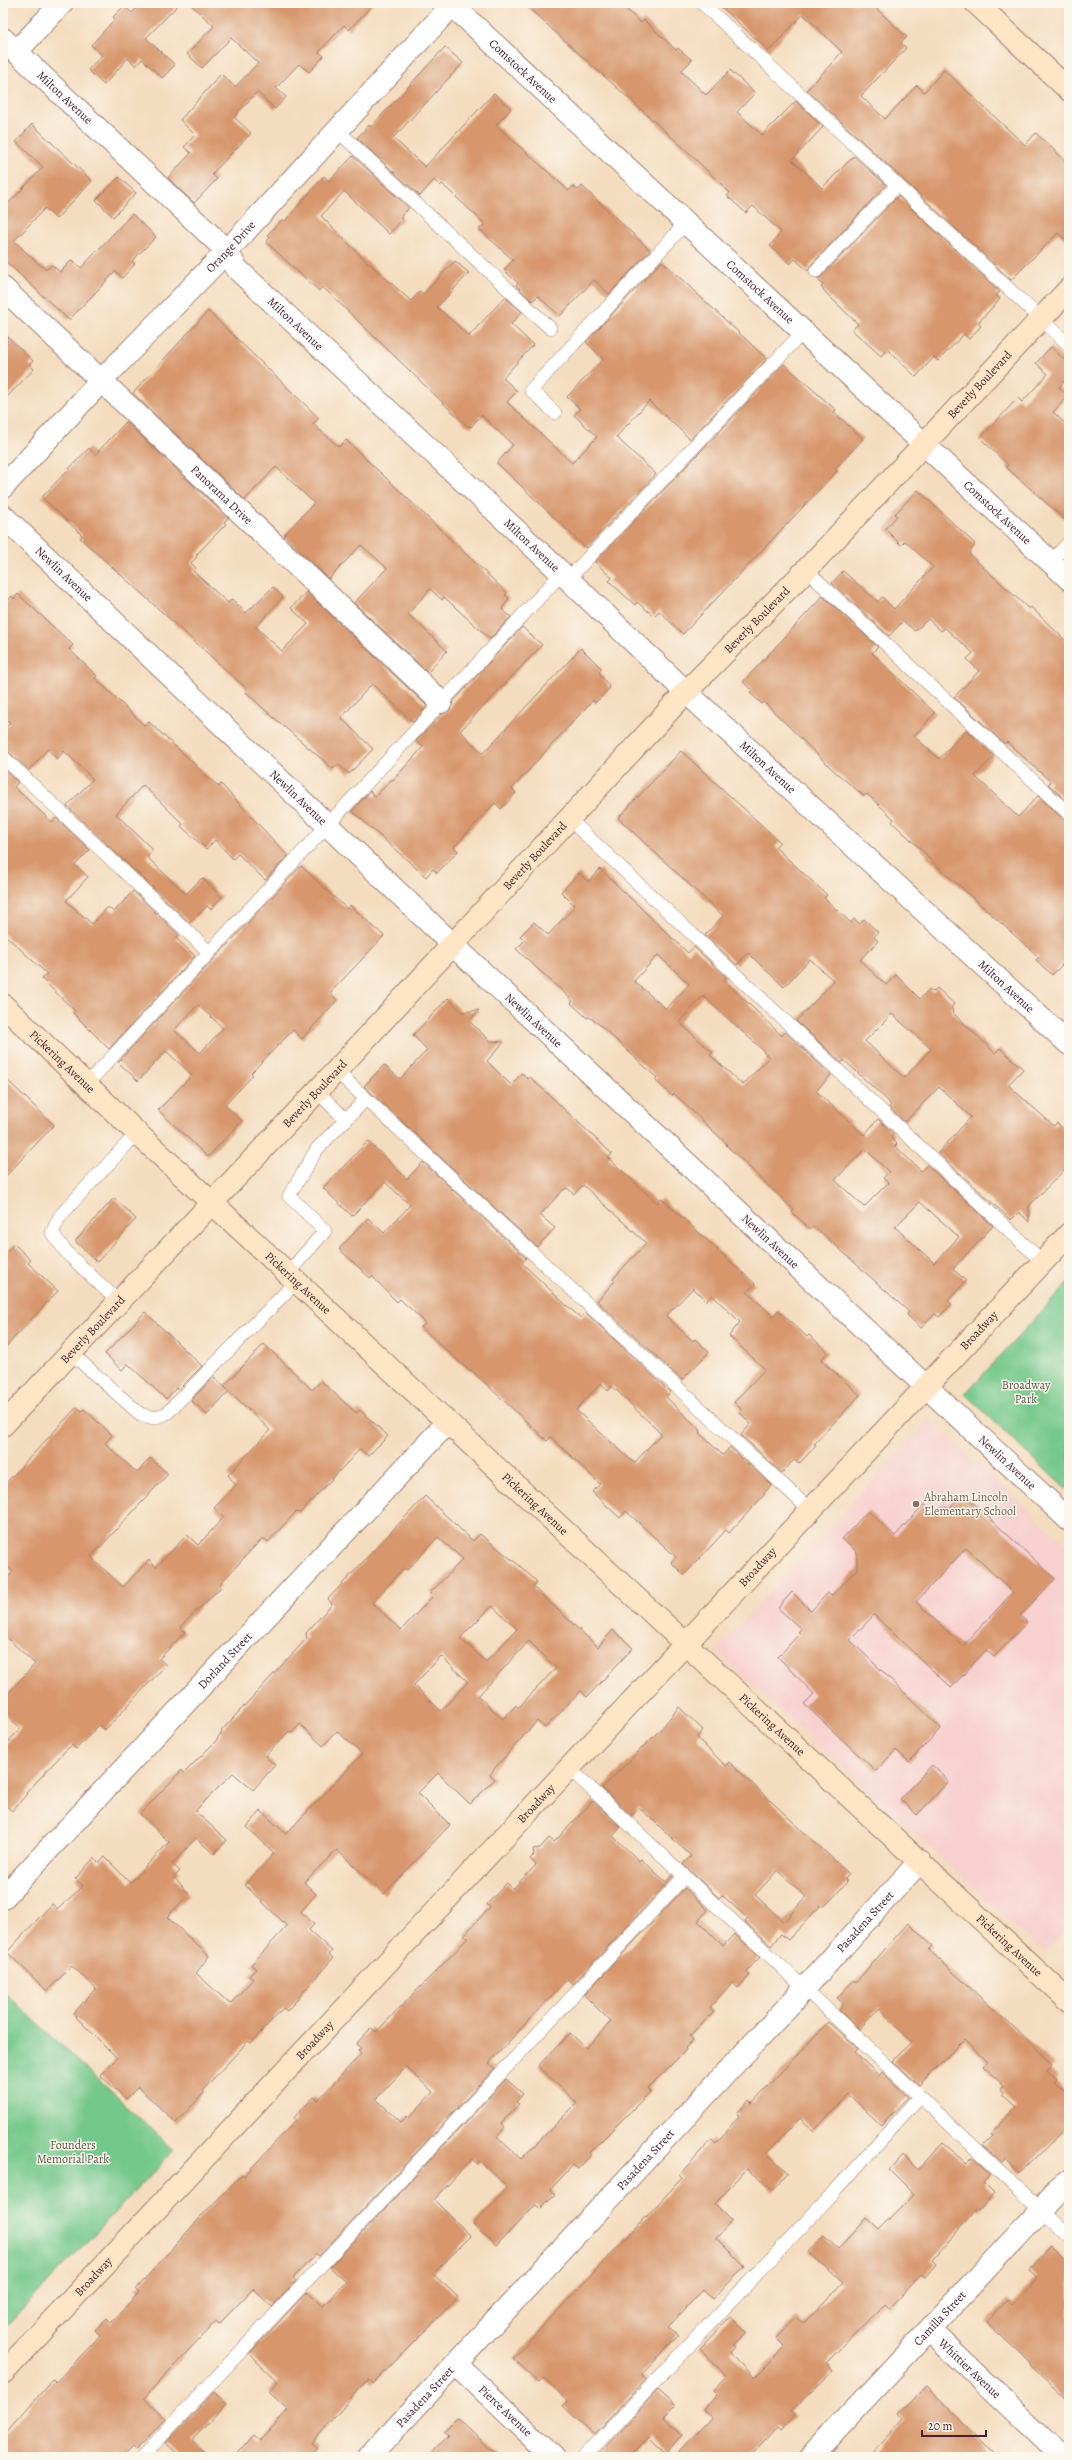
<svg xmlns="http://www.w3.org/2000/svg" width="1072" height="2460" font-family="Alegreya,serif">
<rect width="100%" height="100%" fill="#fbf7ec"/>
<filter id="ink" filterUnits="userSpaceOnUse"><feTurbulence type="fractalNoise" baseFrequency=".025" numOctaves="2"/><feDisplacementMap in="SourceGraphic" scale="8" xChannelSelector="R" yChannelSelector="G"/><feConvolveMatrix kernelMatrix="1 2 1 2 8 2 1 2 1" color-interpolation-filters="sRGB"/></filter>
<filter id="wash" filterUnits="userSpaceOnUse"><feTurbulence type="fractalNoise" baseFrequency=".012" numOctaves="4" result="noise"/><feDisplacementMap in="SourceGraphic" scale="16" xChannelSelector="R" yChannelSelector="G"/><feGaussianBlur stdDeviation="0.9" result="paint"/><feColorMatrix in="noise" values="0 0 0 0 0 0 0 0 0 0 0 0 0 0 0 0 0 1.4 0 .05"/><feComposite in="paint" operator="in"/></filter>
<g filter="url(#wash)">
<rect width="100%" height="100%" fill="#f4dcbe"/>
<path fill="#f7d0cf" d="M929,1419L1069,1548V1927L1044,1953L716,1651Z"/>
<path fill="#75c88b" stroke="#60745b" d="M1069,1282V1487L1067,1490L965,1394Z
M3,1991L174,2150L3,2330Z"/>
<g id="blocks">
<path fill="#d7966c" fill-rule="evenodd" d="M141,3H180L146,38L175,65L162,78L142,59L136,66L128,58L104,85L88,70L102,55L91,45L115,19L113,17L124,6L132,13Z
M189,3H374L349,30L344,25L319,52L324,56L309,72L299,64L276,88L286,97L275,109L257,92L234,117L251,133L212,174L217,179L194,203L168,178L191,153L184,147L195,135L180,120L221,74L235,87L258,63L231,38L202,68L187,54L214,26Z
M523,3H620L641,23L644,20L676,50L678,48L692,60L681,71L706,95L730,70L755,93L737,112L762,135L796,101L823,127L792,160L822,188L854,156L886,185L810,266L808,271L795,259L790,264L770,246L781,232L753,206L746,213L727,196L730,193L686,150Z
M717,3H870L907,37L901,43L906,48L861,96L885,119L917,85L924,92L944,70L1025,145L1036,133L1069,164V243L1058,233L1011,280L807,90L842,52L803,14L769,51Z
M445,47L463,63L393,138L425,167L494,93L511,109L496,125L569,191L573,186L578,190L582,186L650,250L609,294L594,280L560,316L538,296L532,301L516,285L518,283L504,270L513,260L479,229L485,224L442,184L440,186L434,180L420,196L357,138L369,125L371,127Z
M32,124L92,181L56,219L45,208L14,241L40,265L47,269L52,265L60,272L72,260L81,268L132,214L156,237L132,261L135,264L122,278L116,271L69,320L3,259V209L43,167L16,142Z
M353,156L409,208L400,217L403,219L389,234L344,191L321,216L361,256L411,301L420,291L423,294L455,261L469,273L437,307L469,336L505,297L522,312L511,324L533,345L503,378L517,391L507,402L572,463L597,437L574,415L580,409L567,397L603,359L586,342L662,261L767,359L690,439L649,401L616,437L656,474L586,548L497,463L513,445L481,415L471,427L466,425L327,291L322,287L319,291L266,242L271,237L267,235L280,222L283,220L285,221L324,176L329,181Z
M119,177L136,193L113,217L96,200Z
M898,196L1000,292L996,295L1000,299L978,323L981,326L969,339L964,334L938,361L934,357L916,377L887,349L881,356L852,330L858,324L828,295L821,287L823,285L817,279L822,276Z
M208,311L319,418L313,424L339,447L346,440L507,593L505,595L509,598L502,609L511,617L490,639L444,597L442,600L430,589L408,614L447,651L428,672L354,603L387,568L361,545L329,579L284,535L314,503L276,467L245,500L133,393Z
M3,332L33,361L29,365L34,369L3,401Z
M1051,347L1069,364V376L1059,387L1068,396L1053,412L1069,427V523L1006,467L1008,465L980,438L1018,398L1022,402L1048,374L1036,363Z
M784,364L836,410L834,412L863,439L835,469L837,471L683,634L659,611L654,616L637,602L635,605L609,581L612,578L595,562Z
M126,422L228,518L224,522L226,524L196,555L197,557L191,563L196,568L193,571L228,603L232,599L246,613L273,587L283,597L256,627L282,651L308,624L291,608L306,592L427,706L413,722L372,684L341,718L373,749L349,774L338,764L333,769L265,710L245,691L247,689L80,538L82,535L42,497L89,448L95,455Z
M918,490L975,544L969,554L1029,609L1031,607L1069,644V803L1048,784L1051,782L1007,742L1005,744L954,697L979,671L967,659L973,653L945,628L941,631L928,619L915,631L903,621L889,636L832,583L843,571L878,602L882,597L894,609L933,567L905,541L901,545L885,529L897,516L895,514Z
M18,594L73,645L69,649L97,676L95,678L145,726L149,722L219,787L221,784L288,856L265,880L238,854L233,859L215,840L206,849L181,826L183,824L143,785L116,814L153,850L147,857L186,894L202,878L222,897L211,909L207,906L190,923L67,806L93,779L64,751L57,759L48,749L29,770L8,751L3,749V730L10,723L3,716V606L12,596L14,599Z
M823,596L878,647L872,653L935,713L914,736L939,759L966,730L994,756L975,776L1018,817L1038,796L1064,820L1069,822V958L1052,975L1036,960L1039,957L926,856L927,855L892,822L894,819L867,794L864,796L833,770L764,702L762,704L750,693L752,690L743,682Z
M522,627L542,645L460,731L483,753L581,648L602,669L599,672L610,688L595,703L593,700L535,763L512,789L516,793L501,809L495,803L454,847L458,851L437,873L433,869L426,877L352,811L370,791L375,797L392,779L393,780L423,747L416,741L442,714L450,710L453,702Z
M681,751L780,842L775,847L827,895L824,898L851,923L854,919L860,924L864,919L878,932L874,937L878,941L860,960L886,985L896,975L920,999L929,989L933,992L937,988L954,1004L951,1008L953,1011L952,1012L995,1053L1000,1048L1023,1069L1008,1085L1054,1126L1057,1123L1069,1134V1165L1029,1206V1222L1019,1212L1011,1220L938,1153L971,1117L939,1087L905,1122L889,1107L891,1105L887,1100L844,1060L842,1063L796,1021L834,981L810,959L784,987L748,953L737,965L705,935L723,916L618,818ZM892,1014L931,1049L904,1078L865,1041Z
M3,768L18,782L14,787L52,822L56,818L90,850L75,865L88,877L66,901L92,924L108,907L114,912L133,891L179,935L176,938L195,956L109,1049L73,1013L75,1011L42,979L47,974L3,933Z
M301,866L347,909L350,905L384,936L330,993L337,1000L302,1039L293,1030L251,1073L253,1075L225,1105L242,1121L208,1157L158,1110L192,1075L166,1051L138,1081L118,1062ZM198,1005L223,1028L200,1053L174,1030Z
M600,869L688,953L694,947L726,977L724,980L782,1036L785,1032L831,1075L816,1091L864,1135L878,1119L894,1134L891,1138L897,1144L895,1146L921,1171L927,1165L993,1226L953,1269L966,1281L948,1301L952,1304L939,1317L935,1314L921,1328L907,1315L909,1312L822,1233L813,1226L810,1229L792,1212L794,1210L726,1145L727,1144L674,1094L672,1096L655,1080L657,1078L600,1025L589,1017L587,1018L571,1003L573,1001L516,949L525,940L520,936L534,922L548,935L575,906L561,892L579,873L588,882ZM658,955L689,984L666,1009L634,981ZM703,996L764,1051L763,1052L769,1057L743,1085L710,1055L713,1053L679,1022ZM865,1149L889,1172L883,1178L888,1183L864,1207L835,1180ZM920,1202L959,1237L934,1263L895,1227Z
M448,998L462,1012L479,1010L469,1021L490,1041L504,1042L487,1061L511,1085L522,1073L528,1079L530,1077L612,1154L608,1158L657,1203L661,1198L755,1284L747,1292L773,1316L778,1310L807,1337L809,1335L828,1352L821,1360L860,1395L814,1444L816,1445L799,1464L794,1460L782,1473L741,1435L751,1424L739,1412L741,1409L734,1402L765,1369L729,1336L740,1322L712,1295L706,1301L693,1288L666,1316L693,1341L695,1339L709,1352L682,1380L597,1301L615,1281L613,1279L646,1243L583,1185L574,1194L567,1188L563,1190L540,1215L555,1228L537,1247L364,1086L384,1065L400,1079L427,1050L413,1035Z
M3,1076L54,1125L3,1179Z
M368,1141L407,1179L423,1162L526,1258L522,1263L567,1306L581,1318L586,1313L670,1392L666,1397L701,1431L699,1433L723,1455L730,1447L771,1485L764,1493L765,1494L729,1533L726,1530L684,1575L671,1562L676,1557L626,1511L620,1518L592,1492L600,1484L551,1437L547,1441L471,1370L469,1371L421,1327L426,1323L400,1299L397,1302L372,1276L370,1278L339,1249L368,1218L384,1233L410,1205L385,1182L352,1216L323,1188ZM601,1383L608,1391L612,1386L661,1434L634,1463L576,1410Z
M114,1198L136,1219L97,1262L75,1241Z
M14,1244L31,1260L28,1263L58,1291L3,1350V1256Z
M145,1312L202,1366L178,1390L176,1388L166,1399L128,1364L122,1370L105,1354Z
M264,1344L312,1390L321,1381L356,1413L360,1410L388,1436L368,1456L360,1449L300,1513L296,1512L268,1542L264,1538L255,1546L219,1585L221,1587L180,1627L185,1632L159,1659L166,1665L105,1730L99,1725L76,1749L72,1745L66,1750L26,1793L27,1794L12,1811L3,1803V1747L21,1728L3,1713V1699L35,1664L3,1634V1582L13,1572L3,1563V1486L77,1407L82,1411L84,1409L112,1435L105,1443L137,1473L150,1458L168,1474L91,1557L123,1587L149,1560L156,1567L187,1535L198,1545L224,1517L214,1508L236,1485L228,1475L270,1430L224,1386Z
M214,1377L229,1391L207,1415L191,1400Z
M425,1496L473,1541L480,1534L521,1567L537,1582L533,1587L598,1647L613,1630L633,1648L587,1697L581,1691L545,1728L537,1721L494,1769L490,1775L495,1779L470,1804L438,1773L418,1793L450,1825L384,1894L337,1850L304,1882L316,1894L301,1912L314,1924L309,1930L332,1951L329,1954L333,1958L287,2011L283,2008L251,2043L248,2041L202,2091L204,2093L176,2123L138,2087L126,2099L100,2075L117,2058L73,2014L96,1988L72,1966L47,1991L7,1952L52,1904L58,1909L83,1886L75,1879L94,1858L99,1863L105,1857L130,1883L169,1842L140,1814L182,1770L184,1773L215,1742L222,1732L221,1731L307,1638L306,1633L332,1604L328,1599ZM438,1537L463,1559L430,1593L433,1596L401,1630L372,1603L404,1568L407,1570ZM492,1606L517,1629L486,1662L460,1638ZM529,1641L556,1668L518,1708L516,1705L503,1719L478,1696ZM441,1656L468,1682L441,1711L414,1685ZM300,1724L323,1746L337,1731L362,1754L286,1834L261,1811L247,1827L274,1853L245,1885L287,1926L251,1965L256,1969L249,1976L253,1979L230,2004L196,1973L209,1956L167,1917L189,1894L174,1877L180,1871L172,1864L196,1838L214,1854L227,1840L195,1811L233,1773L253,1790L275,1765L265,1756L289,1731L292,1733Z
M959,1498H968L1055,1579L1020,1616L1027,1622L994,1657L986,1650L951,1688L874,1615L850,1640L941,1728L909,1762L896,1750L876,1771L804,1704L814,1694L778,1657L800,1633L798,1632L801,1629L778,1608L792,1592L811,1611L828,1593L831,1596L857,1569V1552L842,1539L868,1511L895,1536L924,1504L933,1512L945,1507L950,1508ZM966,1548L1013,1592L963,1646L916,1602Z
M679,1707L703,1730L697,1737L701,1742L726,1766L729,1762L849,1874L845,1879L847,1882L829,1902L823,1907L821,1905L788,1940L781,1934L771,1946L745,1922L748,1919L722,1895L719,1898L683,1864L691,1856L639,1807L632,1816L602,1788L661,1729ZM778,1870L806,1897L784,1922L755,1895Z
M932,1765L949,1781L917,1815L900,1799Z
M593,1801L621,1827L613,1836L639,1861L641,1859L666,1882L672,1875L673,1877L573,1984L567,1979L489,2063L495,2068L319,2256L316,2254L293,2278L296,2281L272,2307L253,2289L219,2324L216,2321L144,2398L166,2419L136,2449L133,2446L122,2457H3V2436L53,2379L56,2382L96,2340L100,2335L95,2330L107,2318L111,2323L139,2292L136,2289L197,2221L242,2174L244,2176L296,2120L294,2118L299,2112L314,2097L318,2100L361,2054L358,2051L361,2048L356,2044L371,2028L376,2032L441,1966L468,1938L464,1935L490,1907L487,1904L507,1883L513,1889L536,1865L530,1859L534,1855L533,1849L540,1848L549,1838L554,1842ZM406,2067L433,2092L409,2118L407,2116L401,2122L376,2099Z
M685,1888L708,1910L698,1921L723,1946L734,1934L760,1957L746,1972L750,1975L738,1988L732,1983L709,2008L714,2012L689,2036L693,2040L685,2048L686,2050L648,2088L651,2091L589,2153L591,2155L578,2169L573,2165L550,2190L555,2194L540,2209L536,2205L531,2209L496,2246L473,2224L507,2187L480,2161L477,2164L472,2159L434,2200L471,2236L433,2274L458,2297L373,2384L370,2380L364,2384L312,2443L317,2447L308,2457H234L253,2435L260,2441L288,2410L269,2392L278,2382L249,2354L307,2292L323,2306L346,2282L330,2267L506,2079L523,2094L516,2102L519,2104L501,2123L505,2127L497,2137L521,2159L577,2103L538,2066L570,2033L586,2048L611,2022L584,1995Z
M908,1923L933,1946L929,1950L1053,2064L1048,2070L1057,2078L1054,2081L1069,2094V2124L1020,2174L1006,2159L1002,2162L983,2145L992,2136L990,2134L1016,2107L1002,2094L1003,2092L1000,2089L1003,2085L983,2066L987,2062L964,2040L919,2085L893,2061L911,2042L879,2008L859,2029L839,2010L843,2003L837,1998L854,1980L856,1982Z
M828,2022L858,2049L855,2052L879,2076L882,2072L908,2097L881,2125L848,2094L814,2131L800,2118L767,2153L788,2173L773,2191L747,2169L715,2204L732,2221L716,2238L745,2267L712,2299L703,2290L668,2327L678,2336L643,2373L642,2375L646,2379L594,2435L563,2406L568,2401L544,2378L539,2383L513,2358L646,2217L682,2178L679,2175L712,2139L716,2143L739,2116L737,2113L749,2100L752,2103Z
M942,2143L966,2163L972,2157L991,2174L983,2183L994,2194L979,2211L977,2209L932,2260L936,2264L925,2277L922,2274L889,2309L884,2304L826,2363L833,2371L790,2412L795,2416L782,2429L779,2426L750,2457H674L712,2418L703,2410L717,2395L713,2391L726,2377L700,2348L731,2316L747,2332L733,2345L735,2347L730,2353L754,2378L785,2347L776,2338L796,2317L804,2324L843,2283L809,2252L824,2236L838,2249L866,2218L879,2230L914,2194L890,2170L903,2155L918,2170Z
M1051,2247L1069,2264V2404L1029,2366L1030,2365L1022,2355L986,2322L1007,2299L1012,2304L1037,2277L1029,2270Z
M926,2387L986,2444L998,2457H870L904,2420L899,2414Z
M658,2390L676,2406L664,2418L682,2435L666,2453L649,2436L630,2457H596Z
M214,2392L227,2404L192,2440L210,2457H181L166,2443Z
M457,2418L499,2457H428L449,2435L444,2431Z"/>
</g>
</g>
<g filter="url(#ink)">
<use href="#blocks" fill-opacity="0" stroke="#9f7e74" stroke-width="1"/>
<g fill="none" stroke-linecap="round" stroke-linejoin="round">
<g stroke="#9f7e74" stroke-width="14">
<path id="lane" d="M702,3L1069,345
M337,130L550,328
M816,271L897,185
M555,413L531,390L686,223
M1051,562L1069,542
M806,570L1069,814
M568,579L804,331
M3,757L209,952
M569,819L1043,1262
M336,1071L810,1510
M86,1085L561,574
M317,1091L346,1120
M287,1274L325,1231L289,1196L317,1149L366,1099
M119,1302L68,1254L52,1233L60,1216L137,1133
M71,1353L140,1414L154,1418L167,1413L296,1282
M569,1768L1069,2236
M142,2457L685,1876
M584,2457L835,2191L920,2096"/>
</g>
<g stroke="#9f7e74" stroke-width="24">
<g id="street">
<path id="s1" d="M452,5L1069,579"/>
<path id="s2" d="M3,39L227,251L236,268L568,579L686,692L1069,1044"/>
<path d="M16,52L62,3"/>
<path id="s3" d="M3,288L441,702"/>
<path id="s4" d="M3,487L102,380L227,251L454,3"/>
<path id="s5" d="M3,516L453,945L1069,1520"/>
<path id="s6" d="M3,1898L447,1423"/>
<path id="s7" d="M929,2330L1063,2457"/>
<path id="s8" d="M456,2364L554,2457"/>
<path id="s9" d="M369,2457L805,1988L920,1861"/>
<path id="s10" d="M810,2457L1069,2180"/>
</g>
</g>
<g stroke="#9f7e74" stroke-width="24">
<g id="secondary">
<path d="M976,3L1069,90"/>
<path id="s11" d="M3,1005L136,1132"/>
<path id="s12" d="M137,1133L1069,2001"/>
<path id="s13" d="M3,1425L336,1071L686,692L806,570L1069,289"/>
<path id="s14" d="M3,2373L1069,1234"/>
</g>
</g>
<use href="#lane" stroke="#fff" stroke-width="13"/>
<use href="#street" stroke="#fff" stroke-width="22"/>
<use href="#secondary" stroke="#fde5c5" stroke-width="22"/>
</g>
</g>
<circle fill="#8d6e63" stroke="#fbf7ec" stroke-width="1.5" cx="916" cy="1504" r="4"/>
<g text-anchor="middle" stroke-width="3" stroke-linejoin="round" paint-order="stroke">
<g font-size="12" fill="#4a1f2b" stroke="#fbf7ec">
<text dy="4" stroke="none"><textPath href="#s1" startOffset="97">Comstock Avenue</textPath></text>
<text dy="4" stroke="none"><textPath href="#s2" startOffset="85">Milton Avenue</textPath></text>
<text dy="4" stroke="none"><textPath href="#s4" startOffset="331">Orange Drive</textPath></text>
<text dy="4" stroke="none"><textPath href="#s1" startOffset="421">Comstock Avenue</textPath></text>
<text dy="4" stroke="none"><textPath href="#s2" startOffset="409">Milton Avenue</textPath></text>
<text dy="4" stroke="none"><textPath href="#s13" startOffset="1427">Beverly Boulevard</textPath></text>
<text dy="4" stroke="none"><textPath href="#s3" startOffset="301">Panorama Drive</textPath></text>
<text dy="4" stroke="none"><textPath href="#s1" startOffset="745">Comstock Avenue</textPath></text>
<text dy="4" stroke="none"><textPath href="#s2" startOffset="733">Milton Avenue</textPath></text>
<text dy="4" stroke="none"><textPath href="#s5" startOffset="84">Newlin Avenue</textPath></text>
<text dy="4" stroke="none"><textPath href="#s13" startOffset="1103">Beverly Boulevard</textPath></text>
<text dy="4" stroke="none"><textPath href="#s2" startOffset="1057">Milton Avenue</textPath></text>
<text dy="4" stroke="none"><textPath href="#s5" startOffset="408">Newlin Avenue</textPath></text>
<text dy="4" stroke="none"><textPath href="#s13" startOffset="779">Beverly Boulevard</textPath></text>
<text dy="4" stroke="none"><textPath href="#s2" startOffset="1381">Milton Avenue</textPath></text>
<text dy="4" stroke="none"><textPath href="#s5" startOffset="732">Newlin Avenue</textPath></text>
<text dy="4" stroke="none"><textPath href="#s11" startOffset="82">Pickering Avenue</textPath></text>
<text dy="4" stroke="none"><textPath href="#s13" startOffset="455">Beverly Boulevard</textPath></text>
<text dy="4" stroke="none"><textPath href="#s5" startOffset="1056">Newlin Avenue</textPath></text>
<text dy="4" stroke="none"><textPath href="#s12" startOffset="220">Pickering Avenue</textPath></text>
<text dy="4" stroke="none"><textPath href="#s13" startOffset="131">Beverly Boulevard</textPath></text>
<text dy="4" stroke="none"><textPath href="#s14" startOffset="1428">Broadway</textPath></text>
<text dy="4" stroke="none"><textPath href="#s5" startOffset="1380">Newlin Avenue</textPath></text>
<text dy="4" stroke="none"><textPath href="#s12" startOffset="544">Pickering Avenue</textPath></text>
<text dy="4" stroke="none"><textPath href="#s14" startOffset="1104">Broadway</textPath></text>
<text dy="4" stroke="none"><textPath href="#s6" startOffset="325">Dorland Street</textPath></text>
<text dy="4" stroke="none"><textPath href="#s12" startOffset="868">Pickering Avenue</textPath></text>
<text dy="4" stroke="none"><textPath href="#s14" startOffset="780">Broadway</textPath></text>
<text dy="4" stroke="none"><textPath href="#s9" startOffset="730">Pasadena Street</textPath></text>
<text dy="4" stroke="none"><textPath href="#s12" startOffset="1192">Pickering Avenue</textPath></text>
<text dy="4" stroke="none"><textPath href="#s14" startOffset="456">Broadway</textPath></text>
<text dy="4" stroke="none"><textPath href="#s9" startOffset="406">Pasadena Street</textPath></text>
<text dy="4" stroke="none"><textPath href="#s14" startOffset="132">Broadway</textPath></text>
<text dy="4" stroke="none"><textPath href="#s10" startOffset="190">Camilla Street</textPath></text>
<text dy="4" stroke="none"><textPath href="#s7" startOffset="56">Whittier Avenue</textPath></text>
<text dy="4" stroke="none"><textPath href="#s9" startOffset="82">Pasadena Street</textPath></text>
<text dy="4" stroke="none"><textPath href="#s8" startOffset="68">Pierce Avenue</textPath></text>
</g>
<g font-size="12" fill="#595a4d" stroke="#fbf7ec">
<text x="1026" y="1389">Broadway<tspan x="1026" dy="14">Park</tspan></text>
<text x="73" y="2149">Founders<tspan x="73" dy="14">Memorial Park</tspan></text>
</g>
<g font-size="12" fill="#785e54" stroke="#fbf7ec" text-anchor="start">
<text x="924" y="1501">Abraham Lincoln<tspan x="924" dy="14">Elementary School</tspan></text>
</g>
</g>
<rect width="1072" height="2460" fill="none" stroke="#fbf7ec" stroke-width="16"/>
<path d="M922 2430v6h64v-6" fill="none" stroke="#4a1f2b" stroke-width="2"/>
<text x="928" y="2430" font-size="12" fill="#4a1f2b" stroke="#fbf7ec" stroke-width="3" paint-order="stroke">20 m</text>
</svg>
